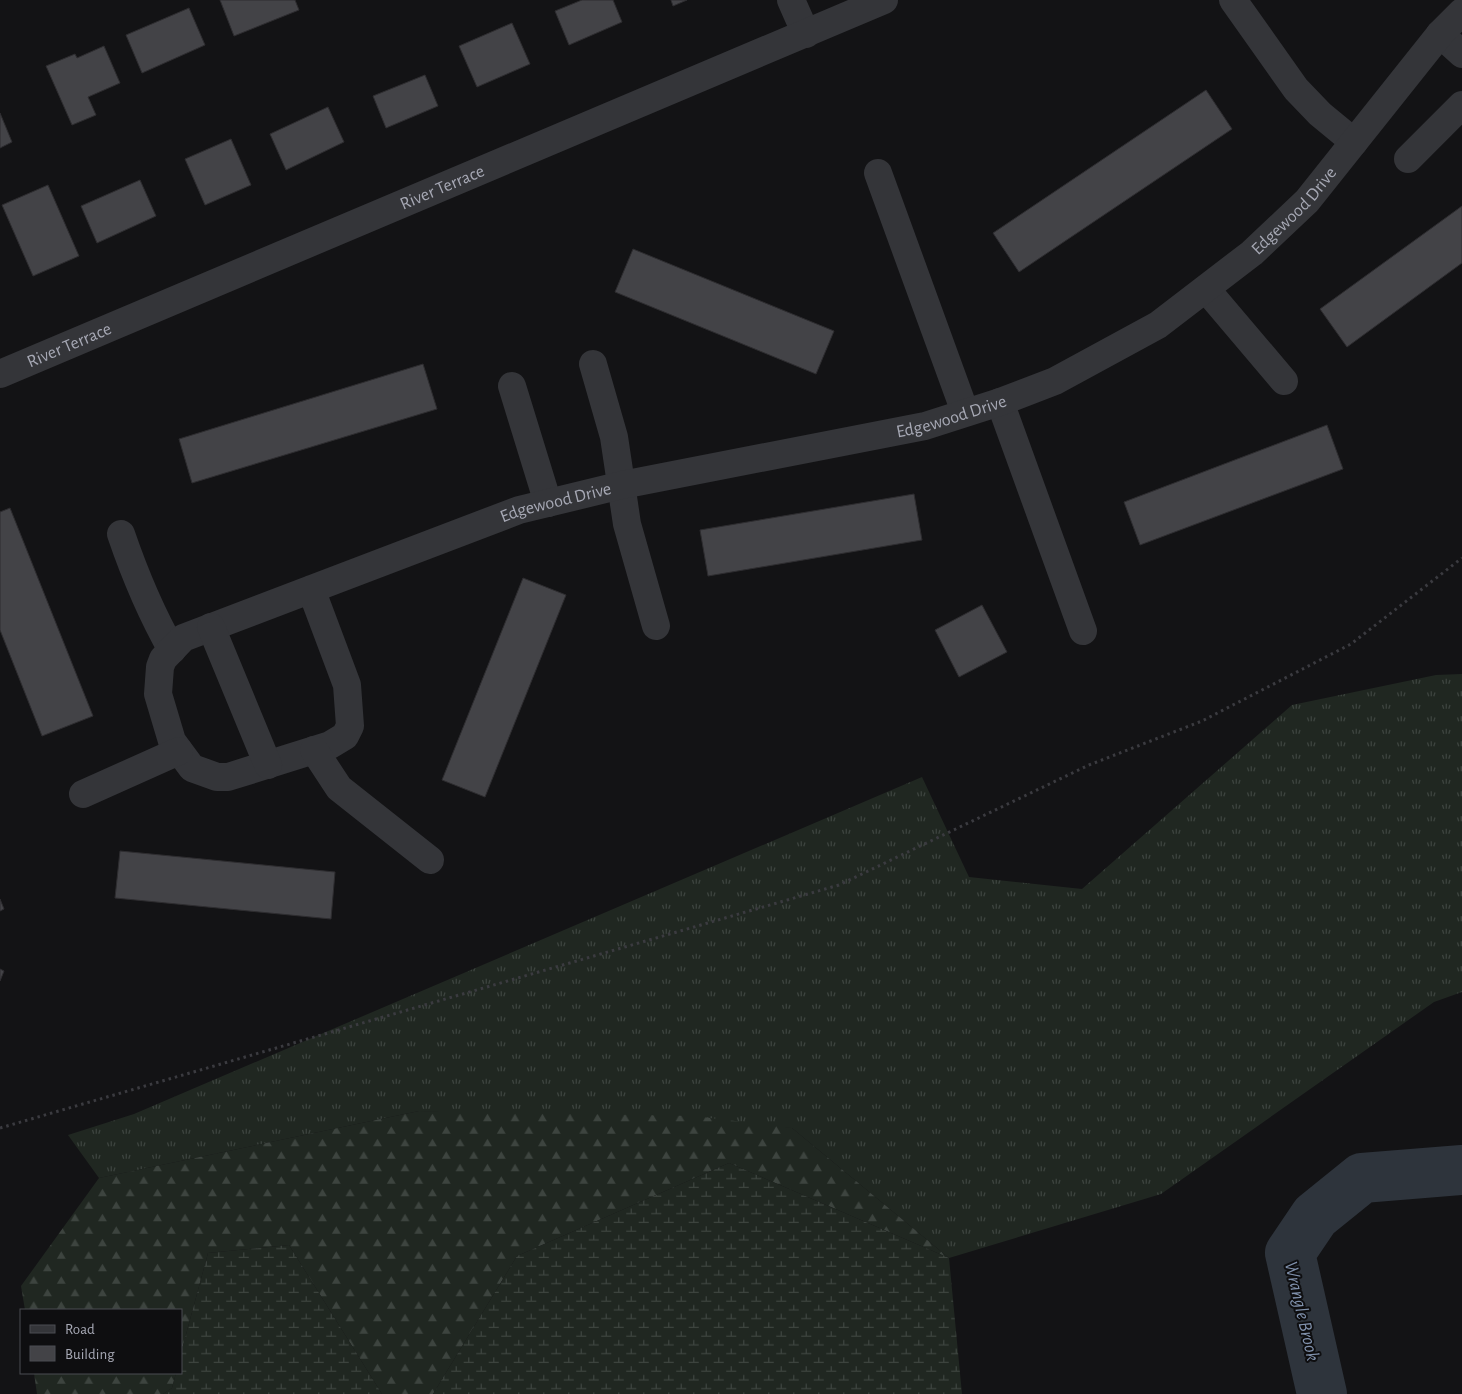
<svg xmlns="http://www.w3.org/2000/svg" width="1462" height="1394" font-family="'Alegreya Sans',sans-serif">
<defs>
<pattern id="grass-tufts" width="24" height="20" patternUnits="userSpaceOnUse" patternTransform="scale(1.25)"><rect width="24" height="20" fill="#202721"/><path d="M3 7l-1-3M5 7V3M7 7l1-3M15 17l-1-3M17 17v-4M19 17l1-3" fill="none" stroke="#3d443f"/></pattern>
<pattern id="forest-firs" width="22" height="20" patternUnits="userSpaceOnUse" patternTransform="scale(1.25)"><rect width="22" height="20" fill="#202721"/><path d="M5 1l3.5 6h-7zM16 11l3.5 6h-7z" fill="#3d443f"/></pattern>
<pattern id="wetland-marsh" width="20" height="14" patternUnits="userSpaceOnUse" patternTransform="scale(1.25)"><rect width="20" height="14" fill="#202721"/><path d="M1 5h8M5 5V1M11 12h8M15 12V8" fill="none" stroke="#3d443f"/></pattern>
</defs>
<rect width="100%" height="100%" fill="#131315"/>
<path fill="url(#grass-tufts)" d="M1462,674V992L1434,1002L1161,1194L949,1258L792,1128L419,1111L99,1178L68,1135L134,1114L922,777L969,877L1082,889L1292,705L1436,675Z"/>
<path fill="url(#forest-firs)" d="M419,1111L694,1116L792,1128L949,1258L729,1163L517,1256L433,1394H382L289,1245L208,1253L181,1353V1310H25L21,1286L99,1178Z
M34,1373H176L172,1388L163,1394H37Z"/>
<path fill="url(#wetland-marsh)" d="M729,1163L949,1258L962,1394H433L517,1256Z
M289,1245L382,1394H163L172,1388L176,1373H181V1353L208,1253Z"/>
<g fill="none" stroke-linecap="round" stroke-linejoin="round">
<path stroke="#2e343c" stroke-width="50" d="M1322,1394L1290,1253L1315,1216L1362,1178L1462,1170"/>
</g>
<path fill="#434347" stroke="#2e2d30" d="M220,0H295L299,10L234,36Z
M582,0H613L622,22L569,45L555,11Z
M671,0H687L673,6Z
M189,8L205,45L142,73L126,35Z
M512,23L530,64L477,87L459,46Z
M104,46L120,83L88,97L96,115L72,125L46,66L75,54L77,58Z
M425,75L438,106L386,128L373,96Z
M1206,90L1232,129L1019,272L993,233Z
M328,107L344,142L286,170L270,134Z
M0,113L12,142L0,148Z
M231,139L251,185L205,205L185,159Z
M140,180L156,216L97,243L81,206Z
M48,185L79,256L33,276L2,205Z
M1462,206V263L1347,347L1320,309Z
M633,249L834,331L816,374L615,292Z
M423,364L437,409L192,483L179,439Z
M1327,425L1343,469L1140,545L1124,502Z
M914,494L922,540L708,576L700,530Z
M10,508L93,716L42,736L0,630V512Z
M523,578L566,595L485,797L442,780Z
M982,605L1007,652L959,677L935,630Z
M120,851L335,872L331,919L115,898Z
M0,899L4,909L0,911Z
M0,969L4,971L0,981Z"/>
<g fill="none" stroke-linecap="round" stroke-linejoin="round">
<path stroke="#3b3b40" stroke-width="3" stroke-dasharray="2.5 4" stroke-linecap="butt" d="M0,1128L839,885L1089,765L1202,721L1351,644L1462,558"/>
<g stroke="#343539" stroke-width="28">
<path d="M791,0L806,34"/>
<path d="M1233,0L1296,89L1320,114L1354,142"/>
<path d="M1440,34L1462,54"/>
<path d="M1408,159L1462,105"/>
<path d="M878,173L965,412"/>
<path d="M1206,289L1284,381"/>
<path d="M593,364L614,437L627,524L656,626"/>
<path id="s1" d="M0,374L884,0"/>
<path d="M512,386L548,503"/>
<path d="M1000,402L1083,631"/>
<path d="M121,534C135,575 151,613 172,650"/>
<path id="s2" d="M311,589L347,685L350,726L345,736L330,745L228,777H217L192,768L172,741L158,694L160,667L163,659L183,638L519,510L622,485L925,426L1000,402L1055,381L1158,325L1252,253L1307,201L1440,34L1462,12"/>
<path d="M211,627L268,765"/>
<path d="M314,750L339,788L430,860"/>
<path d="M83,794L179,751"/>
</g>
</g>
<g text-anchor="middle" stroke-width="4" stroke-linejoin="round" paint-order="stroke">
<g font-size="18" fill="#a6a8b4" stroke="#0e0e10">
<text dy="6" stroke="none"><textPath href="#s1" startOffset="480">River Terrace</textPath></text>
<text dy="6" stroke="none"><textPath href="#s2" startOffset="1671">Edgewood Drive</textPath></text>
<text dy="6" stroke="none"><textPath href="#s1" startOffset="75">River Terrace</textPath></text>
<text dy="6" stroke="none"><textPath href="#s2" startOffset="1266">Edgewood Drive</textPath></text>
<text dy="6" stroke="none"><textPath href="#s2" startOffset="861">Edgewood Drive</textPath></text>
</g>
<g font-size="19" font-style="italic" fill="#8091ac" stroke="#0e0e10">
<text transform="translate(1303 1311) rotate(77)" y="7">Wrangle Brook</text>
</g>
</g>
<rect x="20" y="1309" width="162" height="65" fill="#0e0e10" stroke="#4b4c52"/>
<rect x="30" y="1325" width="25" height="8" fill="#343539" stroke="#4b4c52"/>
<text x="65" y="1334" font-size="15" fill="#a6a8b4">Road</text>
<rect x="30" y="1346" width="25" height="15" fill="#434347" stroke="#4b4c52"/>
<text x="65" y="1359" font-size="15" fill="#a6a8b4">Building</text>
</svg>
